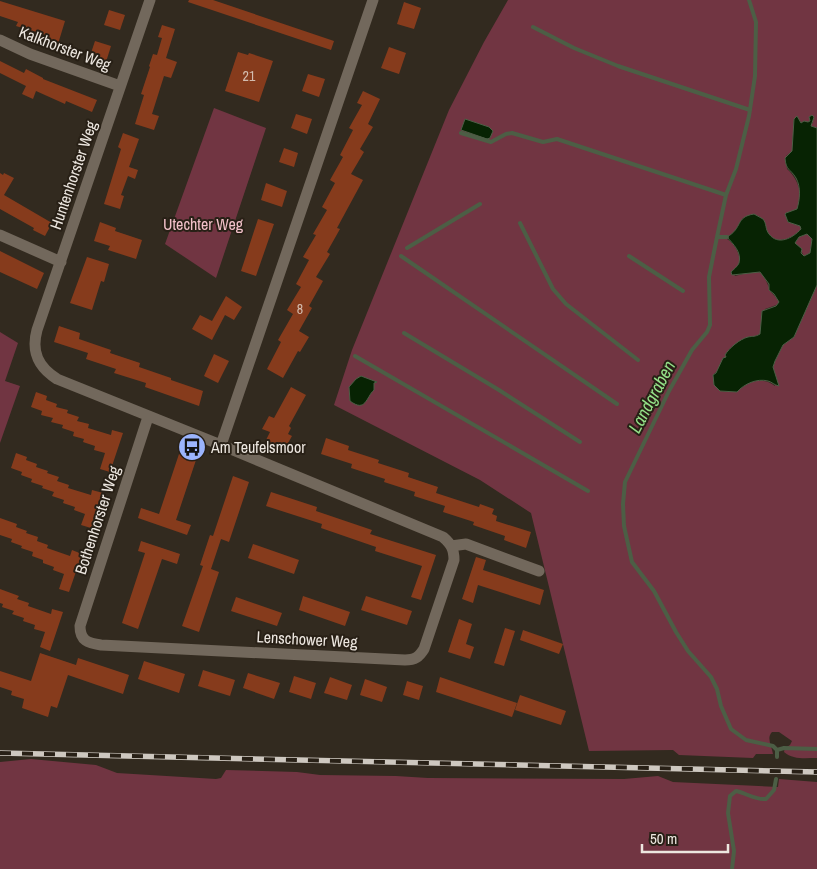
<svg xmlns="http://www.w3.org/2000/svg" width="817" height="869" font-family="'Archivo Narrow',sans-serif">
<rect width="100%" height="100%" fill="#322a1f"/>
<path fill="#713542" d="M508,0H817V128L811,126L813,122L809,119L810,121C804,125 800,121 794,119L792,151L786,156L787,169C798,178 805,198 796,210L786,213L787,221L800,226L801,229C793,238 778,246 769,234C765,228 763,221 759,216C731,213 746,232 729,236L727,239C734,243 743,257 738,265C737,267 734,269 732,271L735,276L756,271L763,274L771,292L779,301V304L765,309L760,334C754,338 747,336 741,341C729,350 723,367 713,375L720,391L737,392C747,381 763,376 775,386V374L773,367L775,361L783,345L794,337L817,285V758C805,758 793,760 784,752L785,748L790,745L792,741L779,732H772C766,738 772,747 773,754H756L753,758L679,755L673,750L589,751L531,513L480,480L334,405L352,350L449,110L484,42Z
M214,108L266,128L216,278L165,244Z
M807,234L812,239L810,253L804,256L799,247L795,243L799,237Z
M0,332L18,343L5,381L20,386L0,443Z
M31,759L96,765L117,773L216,779L221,778L226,770L297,772L320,775L396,776L428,778L624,779L658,776L673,782L778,787L779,779L817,782V869H0V762Z"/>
<path fill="#072303" stroke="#4c5e45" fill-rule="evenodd" d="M812,115L814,117L811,126L817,128V285L794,337L783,345L775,361L773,367L779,386C774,385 772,382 768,381C757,378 744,384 737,392L720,391L714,385L713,375L716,373L723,358L726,357L725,355C729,348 740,339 748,337C753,336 755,337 760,334L762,311L776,306L779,302L774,294L769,290V284L760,272L732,275L731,272C733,270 738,266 739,263C742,252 733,244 727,237C743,228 735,217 754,214L763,219C767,224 765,229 769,234C778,246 793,238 801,229L800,226L788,222L785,214L786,213L797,209C800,199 801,187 796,178C790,168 786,171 785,158L792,151L794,119L797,116L801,123L804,121L808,122L810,121L809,117ZM807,234L812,239L810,253L804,256L801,253L802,249L795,243L799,237Z
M465,119L489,127L493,131L490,138L487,139L461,130Z
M361,376L377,382L374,383V390C366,397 366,413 350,401L349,387L356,379Z"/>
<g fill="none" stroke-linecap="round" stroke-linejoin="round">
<path stroke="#4c5e45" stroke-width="4" d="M749,0L756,22L755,76L749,116L736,169L726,195L717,237L709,277L710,325L707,332L692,350L669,391L625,482L623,504L624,526L632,562L654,591L676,632L688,651L711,677L717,689L721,706L731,729L746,740L773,746L777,750V757
M533,27L574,48L618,66L750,110
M461,133L491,142L506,134L512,133L543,142L557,139L726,195
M520,223L553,289L566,304L638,360
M717,237H727
M407,248L480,204
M401,256L617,404
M629,256L683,291
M404,333L499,390L580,442
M355,356L588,491
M777,750L784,748L817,749
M732,869L734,851L728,813L730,796L736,791C746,793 755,800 766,799L774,790L776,779"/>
</g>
<path fill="#863b1c" d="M189,0H213L334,41L331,50L188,2Z
M0,1L65,21L58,44L45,40L46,35L16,26L18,22L0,16Z
M404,2L421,8L414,29L397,24Z
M109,10L125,15L120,30L104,25Z
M162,25L175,29L166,58L177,62L171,78L164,76L152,114L159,116L154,130L135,124L144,95L141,94L150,67L149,66L153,54L157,55L162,38L158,37Z
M95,41L111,46L106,62L90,56Z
M389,47L406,53L399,74L381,68Z
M238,52L248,55L249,53L273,61L259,102L225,91Z
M0,61L24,73L26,69L43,78V79L97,100L92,112L66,101L65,104L36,91L33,99L22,94L26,86L0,73Z
M308,74L325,79L319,97L302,91Z
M363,91L380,99L368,124L373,127L360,149L364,152L351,174L363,180L337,228L340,229L327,252L330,254L316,277L323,281L309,306L312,308L299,331L309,337L300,352L298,351L283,378L267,369L281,342L278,340L293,314L287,310L301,287L296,284L309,260L303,257L316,235L313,234L327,210L322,207L335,183L330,180L343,157L340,155L353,130L349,128L362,105L357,103Z
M296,114L312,119L307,134L291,128Z
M123,133L139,139L129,167L138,170L135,179L128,176L121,195L124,196L120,209L104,204L121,149L118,147Z
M284,148L298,153L294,167L279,162Z
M0,173L3,175L4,173L14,178L4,195L52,223L45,236L33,230L34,228L0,209Z
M266,183L287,191L282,207L261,200Z
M258,219L274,224L256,276L241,271Z
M100,222L116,228L115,231L142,240L136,259L108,250L110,246L94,241Z
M0,251L44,273L37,289L0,272Z
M87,257L109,264L104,282L101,281L92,310L70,303Z
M226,296L242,307L234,320L225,315L212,340L192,329L200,315L212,321Z
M59,326L80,333L79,339L111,350L110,353L140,363L139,367L171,378V380L203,391L199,406L145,387L146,383L114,373L116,369L86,359L88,353L54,342Z
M214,354L229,361L218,383L204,376Z
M291,387L306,395L289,426L291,428L288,434L292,436L283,452L265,442L270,432L262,429L269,416L274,418Z
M36,392L47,396L46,400L57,404L56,407L68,410L67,413L79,417L77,421L89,424L88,428L111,435L112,430L123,433L110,472L100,469L105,453L94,450L95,446L83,442L84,439L73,436L74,432L62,428L63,425L51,422L53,418L41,415L42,411L31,407Z
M326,438L349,446L348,450L379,460L378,463L409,473L408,477L438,487L436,493L479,507L480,504L494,509L492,514L497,516L496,521L531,532L526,548L504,540L505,536L473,525L474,522L443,512L445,506L414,496L415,492L384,482L385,479L351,468L352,464L321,454Z
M16,453L27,457L26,460L37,464L36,467L48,471L47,473L59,477L57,481L69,485L68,488L91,495L92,490L103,493L91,528L81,525L85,514L74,510L75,507L63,503L64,500L52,496L54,492L42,488L43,486L31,482L32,479L21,475L22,472L11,468Z
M179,454L196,460L176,520L191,525L187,535L138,518L141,508L159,514Z
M233,476L249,482L229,542L221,539L211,569L219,572L199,632L182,626L203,566L200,565L210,535L213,536Z
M271,492L317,507L316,511L372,530L370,534L436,555L421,600L411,597L422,566L375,551L376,547L321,528L322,524L266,506Z
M0,518L17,524L16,527L27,531L26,533L38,537L37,541L48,545L47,548L70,556L72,550L82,554L69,592L59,589L64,574L53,570L54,567L43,563V560L32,556L33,552L21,548L22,546L11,542L12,539L0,535Z
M141,541L180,554L177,564L162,559L138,629L122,623L145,553L138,551Z
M253,544L299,560L294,574L248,558Z
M476,557L486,560L483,570L544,590L540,605L478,585L473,603L462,599Z
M0,589L19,596L17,599L29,603L28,606L51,614L52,609L63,612L50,651L40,647L45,632L34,629L35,625L23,621L24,618L12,614L14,611L2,607L3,604L0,603Z
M303,596L350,612L345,626L299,610Z
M366,596L412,611L407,625L361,610Z
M236,597L282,613L277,626L231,611Z
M459,619L472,624L466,644L474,647L470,659L448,652Z
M505,628L515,631L504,666L494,663Z
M523,630L563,644L559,654L520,640Z
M40,653L76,665L78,658L129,675L123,694L68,675L57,708L51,706L48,717L22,708L24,699L11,695L12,691L0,687V671L31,681Z
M144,661L185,674L179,693L138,679Z
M203,670L235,680L230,696L198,686Z
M248,673L280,683L274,699L243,688Z
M294,676L316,683L311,699L289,692Z
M330,677L352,685L347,700L324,693Z
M440,677L517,703L512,717L436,692Z
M365,679L387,687L382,702L360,695Z
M407,681L423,686L419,700L403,695Z
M520,695L566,711L561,725L515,710Z"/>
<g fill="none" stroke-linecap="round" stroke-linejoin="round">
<path stroke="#72685c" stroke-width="11" d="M0,40L30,54L120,86
M0,235L61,262
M148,417L80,626C80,641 88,643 101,645L405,660C415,660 419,657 424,649L454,560C454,549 451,544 443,537L221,445L57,379C38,367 31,352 37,330L150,0
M221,445L373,0
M451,546L466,544L539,571"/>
<g stroke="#cec8c0" stroke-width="5.5">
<path id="rail" d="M0,753L817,772"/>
</g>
<use href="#rail" stroke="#282016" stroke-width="4" stroke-dasharray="11" stroke-linecap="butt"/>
</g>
<defs>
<g id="bus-disc" transform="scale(1.4375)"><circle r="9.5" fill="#9bb4fd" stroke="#282016"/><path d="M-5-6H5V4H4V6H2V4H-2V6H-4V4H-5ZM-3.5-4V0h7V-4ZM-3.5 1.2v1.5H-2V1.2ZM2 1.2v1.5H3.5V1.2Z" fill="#111"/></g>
</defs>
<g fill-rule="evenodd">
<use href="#bus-disc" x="192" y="447"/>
</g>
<g text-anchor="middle" stroke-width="4" stroke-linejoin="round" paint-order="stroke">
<g font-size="14" fill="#d3bcaf">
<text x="249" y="81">21</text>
<text x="300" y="314">8</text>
</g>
<g font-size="16" fill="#ede7e0" stroke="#282016">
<text transform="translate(65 48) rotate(21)" y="6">Kalkhorster Weg</text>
<text transform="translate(73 175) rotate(-71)" y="6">Huntenhorster Weg</text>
<text transform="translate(97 520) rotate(-72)" y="6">Bothenhorster Weg</text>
<text transform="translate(307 639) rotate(3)" y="6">Lenschower Weg</text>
</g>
<g font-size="16" fill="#f2c1c9" stroke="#282016">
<text x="203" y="230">Utechter Weg</text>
</g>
<g font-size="16" fill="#ede7e0" stroke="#282016" text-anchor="start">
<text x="211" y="453">Am Teufelsmoor</text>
</g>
<g font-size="18" font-style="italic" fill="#94e088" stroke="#282016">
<text transform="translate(652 397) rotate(-62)" y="6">Landgraben</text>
</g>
</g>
<path d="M642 844v8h86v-8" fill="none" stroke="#ede7e0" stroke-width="2.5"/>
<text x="650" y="844" font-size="15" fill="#ede7e0" stroke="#282016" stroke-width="4" paint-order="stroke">50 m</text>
</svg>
